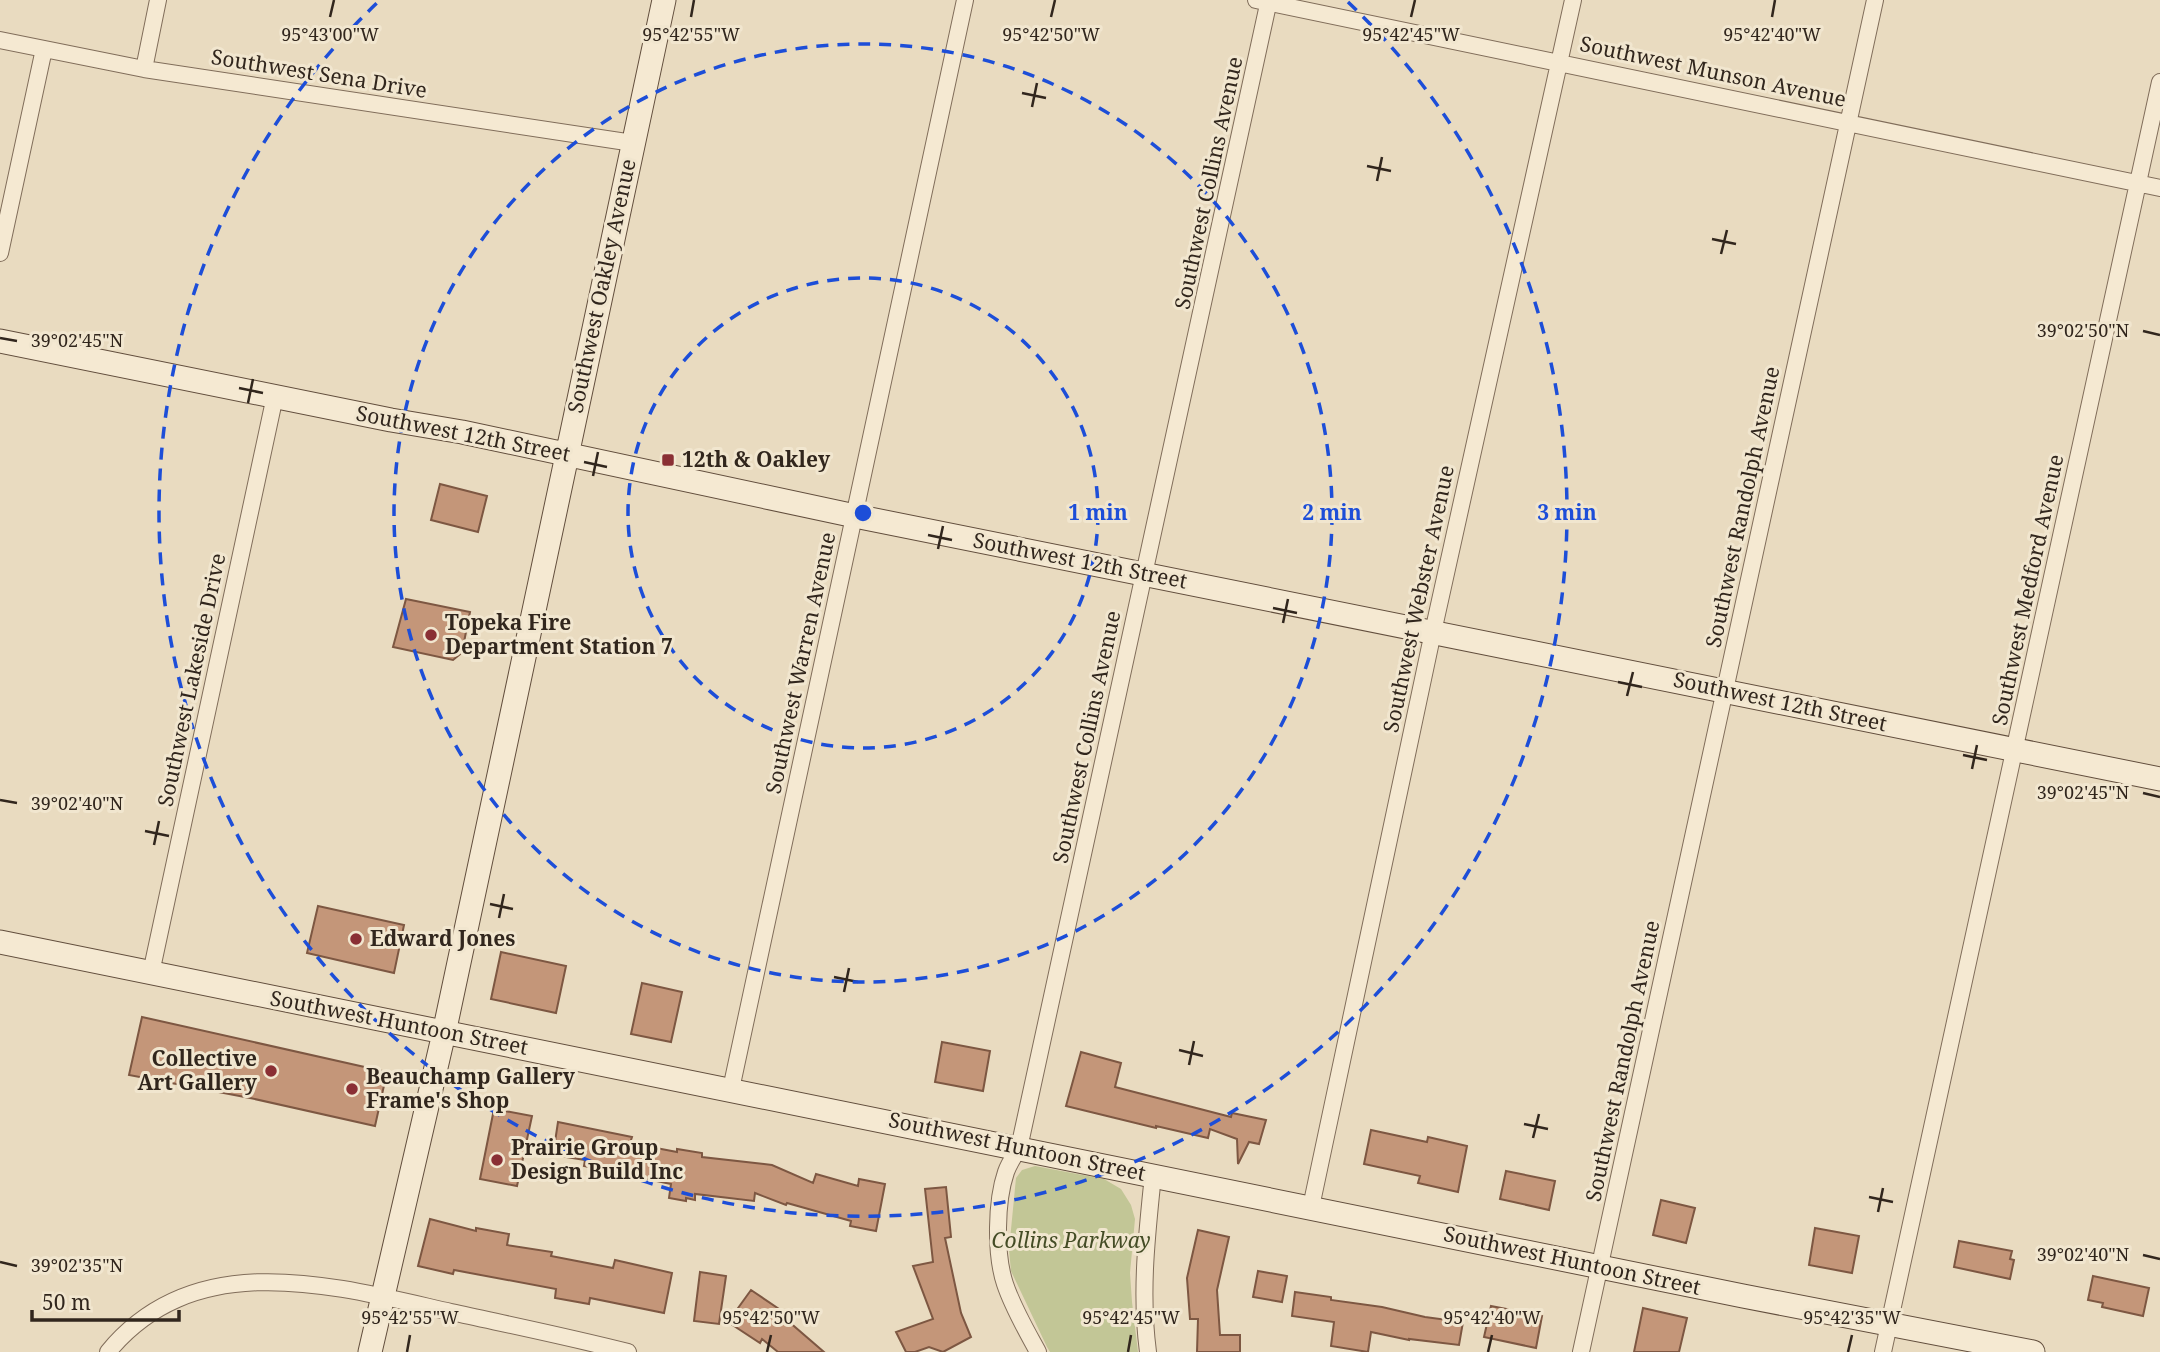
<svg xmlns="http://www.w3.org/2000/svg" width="2160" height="1352" font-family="'Noto Serif',serif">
<rect width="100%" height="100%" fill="#e9dbc0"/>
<path fill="#c2c696" d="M1035,1166L1104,1179L1121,1189L1131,1205L1135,1219L1130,1273L1132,1302L1138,1352H1050L1047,1347L1011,1271L1009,1250L1016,1178L1022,1170Z"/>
<path fill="#c49679" stroke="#7d5742" stroke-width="2" d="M440,484L487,496L478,532L431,520Z
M406,599L470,612L464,642L469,647L453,660L393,647Z
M318,906L404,925L394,973L307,953Z
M501,952L566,966L556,1013L491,999Z
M642,983L682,992L671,1042L631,1034Z
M142,1017L387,1072L375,1126L250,1098L129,1075Z
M942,1042L990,1051L983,1091L935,1082Z
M1081,1052L1121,1063L1115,1087L1231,1117L1232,1113L1266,1120L1259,1144L1249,1142L1238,1164L1237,1139L1210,1129L1208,1138L1156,1126V1128L1066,1106Z
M494,1109L532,1116L517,1186L480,1179Z
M558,1122L632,1137L630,1143L677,1152V1149L702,1153V1157L772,1165L813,1183L816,1174L858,1186L859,1179L885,1184L876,1231L850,1226L851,1221L787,1203L786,1205L755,1193L754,1201L695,1194V1200L686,1198V1201L669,1198L671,1184L584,1166L585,1160L553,1155Z
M1371,1130L1427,1142L1428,1137L1467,1146L1458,1192L1418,1183L1420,1176L1364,1164Z
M1506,1171L1555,1181L1549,1210L1500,1199Z
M946,1187L951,1237L945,1238L961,1313L971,1337L943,1352L929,1347L915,1352H906L896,1332L933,1319L913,1266L933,1262L925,1189Z
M1661,1200L1695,1208L1686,1243L1653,1235Z
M430,1219L476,1231V1228L509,1234L507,1245L552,1252L551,1256L613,1268L615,1260L672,1273L664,1313L590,1298L589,1304L555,1298L556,1289L454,1270L453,1274L418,1266Z
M1815,1228L1859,1236L1852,1273L1809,1265Z
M1198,1230L1229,1237L1217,1290L1220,1335H1240V1352H1197L1198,1319H1190L1187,1278Z
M1959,1241L2012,1251L2010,1259L2014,1260L2010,1279L1954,1267Z
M1258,1271L1287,1276L1282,1302L1253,1297Z
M700,1272L726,1276L719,1324L694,1321Z
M2093,1276L2149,1288L2143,1316L2102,1307L2103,1303L2088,1300Z
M751,1290L782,1311L780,1314L824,1352H778L762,1339L760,1343L728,1322Z
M1295,1292L1331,1297V1300L1382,1307L1425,1317L1463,1322L1459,1345L1409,1339V1340L1371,1332L1368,1352L1331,1346L1334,1322L1292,1316Z
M1491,1306L1542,1316L1536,1348L1484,1337Z
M1643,1308L1687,1318L1679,1352H1634Z"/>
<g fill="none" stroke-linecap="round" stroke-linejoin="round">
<g stroke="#806d5a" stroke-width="18">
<path id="street" d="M1256,0L2160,188
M0,40L144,69L633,143
M144,69L158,0
M0,253L44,49
M151,973L275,396
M731,1089L965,0
M1311,1207L1433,632L1573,0
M108,1352C196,1245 335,1286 451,1312C510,1325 569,1337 628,1352
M1038,1352C1026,1330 1013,1308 1005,1284C995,1254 996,1201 1006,1172C1009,1163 1015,1155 1019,1148L1269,0
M1148,1352C1140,1292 1147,1234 1153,1175
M1581,1352L1875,0
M1883,1352L2160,82"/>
</g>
<g stroke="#624e3d" stroke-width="25">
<path id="secondary" d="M0,341L391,420L462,432L855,516L2160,779
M0,942L1743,1296L2033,1352
M370,1352L444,1033L664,0"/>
</g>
<use href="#street" stroke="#f5e9d2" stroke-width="16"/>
<use href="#secondary" stroke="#f5e9d2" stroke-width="23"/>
</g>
<path fill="none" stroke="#31261d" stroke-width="2.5" d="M330,17L334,0M691,17L694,0M1051,17L1055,0M1411,17L1415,0M1772,17L1775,0M1022,93L1046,98M1032,107L1037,83M1367,166L1391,171M1377,181L1382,157M1712,239L1736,244M1721,254L1727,230M2143,331L2160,335M0,338L17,341M239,388L263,393M248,403L253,379M584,462L607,467M593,476L598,452M928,535L952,540M938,549L943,526M1273,608L1297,613M1283,623L1288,599M1618,682L1642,687M1627,696L1633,672M1963,755L1987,760M1972,769L1977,745M2143,793L2160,797M0,800L17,803M145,831L169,836M154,845L159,821M490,904L513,909M499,918L504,894M834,977L858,982M844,992L849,968M1179,1050L1203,1056M1189,1065L1194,1041M1524,1124L1548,1129M1533,1138L1539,1114M1869,1197L1893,1202M1878,1212L1883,1188M2143,1255L2160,1259M0,1262L17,1266M407,1352L410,1335M767,1352L771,1335M1128,1352L1131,1335M1488,1352L1492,1335M1848,1352L1852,1335"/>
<g fill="none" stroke="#1d4ed8" stroke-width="3.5" stroke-dasharray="12 9">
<circle cx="863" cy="513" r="235"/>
<circle cx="863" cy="513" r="469"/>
<path d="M1348 2A704 704 0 1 1 378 2"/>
</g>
<g fill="#8a2f34" stroke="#f1e6cf" stroke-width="2.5">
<rect x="661" y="453" width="14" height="14" rx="3.5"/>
<circle cx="431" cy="635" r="7"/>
<circle cx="356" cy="939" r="7"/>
<circle cx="271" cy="1071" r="7"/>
<circle cx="352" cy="1089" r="7"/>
<circle cx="497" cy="1160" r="7"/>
</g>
<g text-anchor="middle" stroke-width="6" stroke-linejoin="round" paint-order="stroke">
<g font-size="21" fill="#31261d" stroke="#f1e6cf">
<text transform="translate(1713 72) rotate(12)" y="7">Southwest Munson Avenue</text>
<text transform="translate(319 74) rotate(9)" y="7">Southwest Sena Drive</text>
<text transform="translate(1209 183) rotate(-78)" y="7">Southwest Collins Avenue</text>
<text transform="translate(602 286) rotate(-78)" y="7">Southwest Oakley Avenue</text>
<text transform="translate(463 434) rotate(11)" y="7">Southwest 12th Street</text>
<text transform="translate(1743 507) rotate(-78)" y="7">Southwest Randolph Avenue</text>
<text transform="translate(1080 561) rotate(11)" y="7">Southwest 12th Street</text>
<text transform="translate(2028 590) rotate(-78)" y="7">Southwest Medford Avenue</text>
<text transform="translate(1419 599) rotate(-78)" y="7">Southwest Webster Avenue</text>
<text transform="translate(801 663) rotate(-78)" y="7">Southwest Warren Avenue</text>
<text transform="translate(192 680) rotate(-78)" y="7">Southwest Lakeside Drive</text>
<text transform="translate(1780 702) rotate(12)" y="7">Southwest 12th Street</text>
<text transform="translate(1087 737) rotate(-78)" y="7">Southwest Collins Avenue</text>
<text transform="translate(399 1023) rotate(11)" y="7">Southwest Huntoon Street</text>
<text transform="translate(1623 1061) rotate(-78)" y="7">Southwest Randolph Avenue</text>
<text transform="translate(1017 1147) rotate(12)" y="7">Southwest Huntoon Street</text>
<text transform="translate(1572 1261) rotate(12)" y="7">Southwest Huntoon Street</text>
</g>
<g font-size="21" font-weight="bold" fill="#31261d" stroke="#f1e6cf" text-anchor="start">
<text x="682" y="467">12th &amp; Oakley</text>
<text x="445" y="630">Topeka Fire<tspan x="445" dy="24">Department Station 7</tspan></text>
<text x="370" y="946">Edward Jones</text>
<text x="257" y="1066" text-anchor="end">Collective<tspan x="257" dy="24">Art Gallery</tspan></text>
<text x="366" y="1084">Beauchamp Gallery<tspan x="366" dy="24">Frame's Shop</tspan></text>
<text x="511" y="1155">Prairie Group<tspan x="511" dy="24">Design Build Inc</tspan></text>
</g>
<g font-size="21" font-style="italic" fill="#444c25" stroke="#f1e6cf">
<text x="1071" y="1248">Collins Parkway</text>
</g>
</g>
<g font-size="18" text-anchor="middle" fill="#31261d" stroke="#f1e6cf" stroke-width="6" stroke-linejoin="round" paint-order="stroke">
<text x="330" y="41">95°43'00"W</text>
<text x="691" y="41">95°42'55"W</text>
<text x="1051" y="41">95°42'50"W</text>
<text x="1411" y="41">95°42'45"W</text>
<text x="1772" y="41">95°42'40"W</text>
<text x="2083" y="337">39°02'50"N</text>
<text x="77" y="347">39°02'45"N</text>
<text x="2083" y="799">39°02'45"N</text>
<text x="77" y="810">39°02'40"N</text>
<text x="2083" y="1261">39°02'40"N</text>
<text x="77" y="1272">39°02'35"N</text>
<text x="410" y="1324">95°42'55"W</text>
<text x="771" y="1324">95°42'50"W</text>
<text x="1131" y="1324">95°42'45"W</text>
<text x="1492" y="1324">95°42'40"W</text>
<text x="1852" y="1324">95°42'35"W</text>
</g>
<circle cx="863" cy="513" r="10" fill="#1d4ed8" stroke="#f1e6cf" stroke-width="3.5"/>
<g font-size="21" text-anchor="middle" font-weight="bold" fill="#1d4ed8" stroke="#f1e6cf" stroke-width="6" stroke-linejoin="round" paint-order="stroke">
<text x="1098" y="520">1 min</text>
<text x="1332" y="520">2 min</text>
<text x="1567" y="520">3 min</text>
</g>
<path d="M32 1310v10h147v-10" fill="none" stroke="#31261d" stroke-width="3.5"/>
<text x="42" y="1310" font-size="21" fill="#31261d" stroke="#f1e6cf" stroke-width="5" paint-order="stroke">50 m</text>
</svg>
